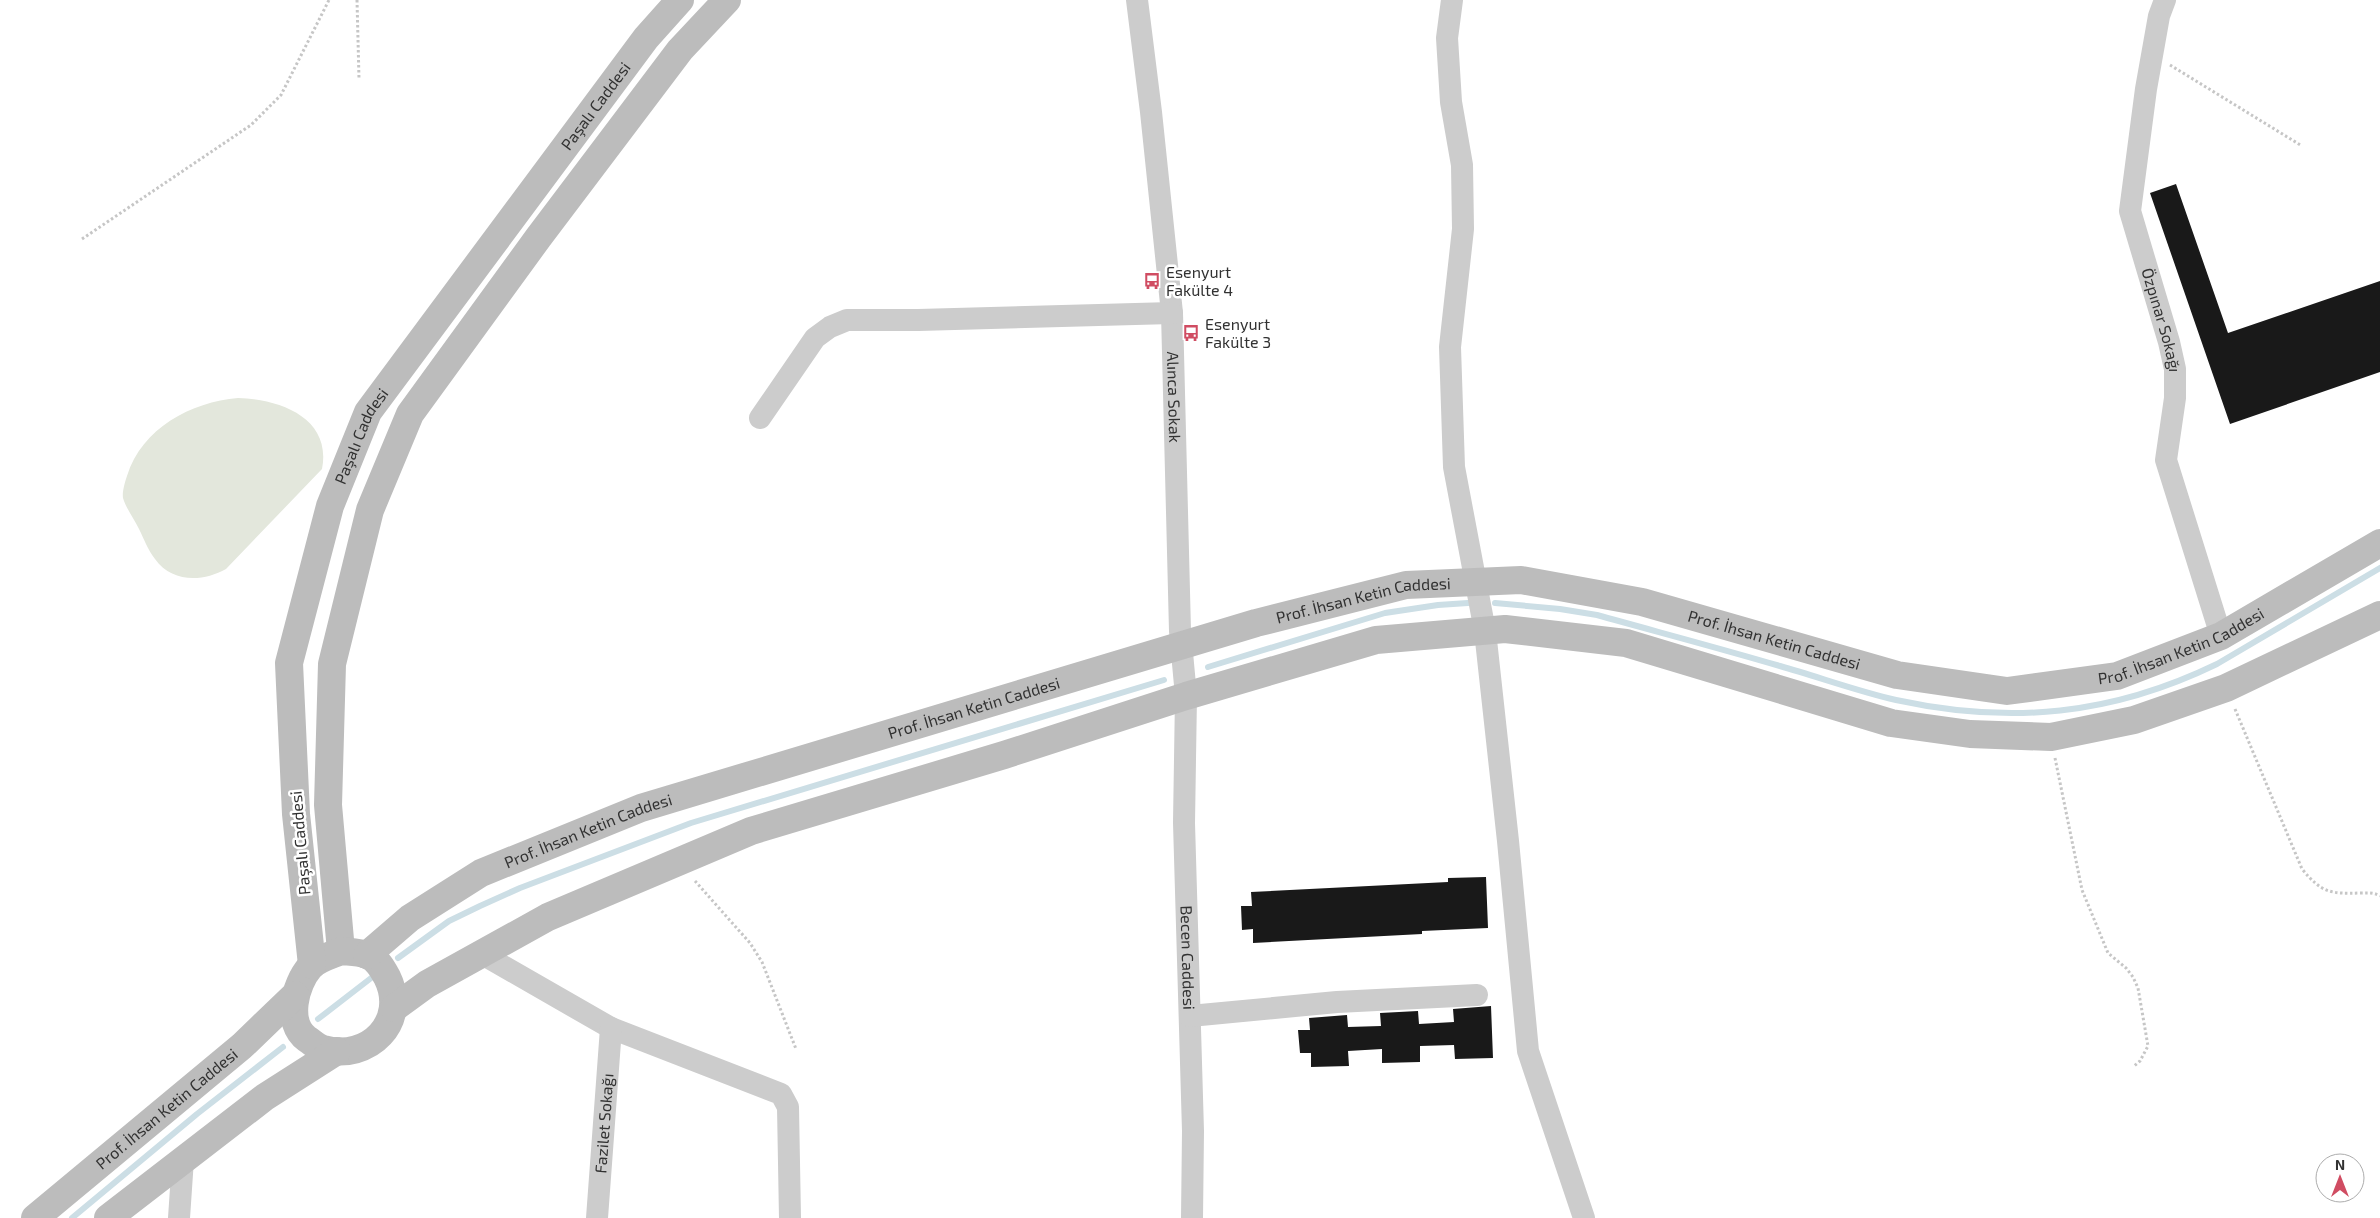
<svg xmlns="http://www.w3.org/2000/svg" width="2380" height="1218" font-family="'Exo 2',sans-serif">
<rect width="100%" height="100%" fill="#fff"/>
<path fill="#e3e7dc" d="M238,398C280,399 332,418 322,469L226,569C203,582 172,583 155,559C148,550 144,539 139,529C134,519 126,508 123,498C122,492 125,482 127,476C142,428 191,402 238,398Z"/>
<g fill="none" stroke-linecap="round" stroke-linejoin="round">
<path stroke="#ccdee5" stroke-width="6" d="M1495,603L1560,609L1597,615C1658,632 1719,648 1780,666C1819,677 1857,691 1896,700C2011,725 2112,715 2217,664L2380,568
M1208,667L1385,613L1438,605L1468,603
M398,958L449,921L480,906L520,888L691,823L1164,680
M318,1019L375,975
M72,1218L197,1114L283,1047"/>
</g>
<path fill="#191919" d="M2176,184L2228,333L2380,281V372L2230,424L2150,193Z
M1486,877L1488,928L1422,931V934L1253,943V929L1242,930L1241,906H1252L1251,892L1448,882V878Z
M1491,1006L1493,1058L1455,1059L1454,1045L1420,1046V1062L1382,1063V1049L1348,1051L1349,1066L1311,1067V1053H1300L1298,1030H1310L1309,1018L1347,1015L1348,1027L1381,1026L1380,1013L1418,1011L1419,1024L1454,1022L1453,1009Z"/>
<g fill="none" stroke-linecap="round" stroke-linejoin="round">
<path stroke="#c6c6c6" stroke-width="3" stroke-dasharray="2.5 2.5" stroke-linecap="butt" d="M357,0L359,79
M2170,65L2302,146
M82,239L251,125L281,95L329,0
M2235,709L2302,869C2322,893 2330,894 2361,893C2369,893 2373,892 2380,896
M2055,758L2082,890L2108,953L2126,968L2133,977L2138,988L2148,1046L2140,1061L2133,1067
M695,881L750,943L762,962L796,1049"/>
<g stroke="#ccc" stroke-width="22">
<path id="s1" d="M1137,0L1151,112L1172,313L1180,631L1186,696L1184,823L1193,1131L1192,1218"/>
<path d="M1452,0L1447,38L1451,102L1462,165L1463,229L1450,347L1454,467L1485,631L1508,841L1528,1051L1584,1218"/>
<path id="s2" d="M2165,0L2159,16L2146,89L2130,211L2169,342L2175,369V398L2166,460L2221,636"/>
<path d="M760,418L815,338L830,327L847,320H918L1172,313"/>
<path d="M482,954L611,1028L781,1094L788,1107L790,1218"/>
<path d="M1190,1016L1337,1002L1477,995"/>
<path d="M179,1218L183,1159"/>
<path id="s3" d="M597,1218L611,1028"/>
</g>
<g stroke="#bcbcbc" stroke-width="28">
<path d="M341,951L328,805L332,664L370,510L410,414L538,238L680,50L727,0"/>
<path d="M341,951C349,952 359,952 367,955C377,959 382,968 387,977C409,1021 369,1062 323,1049C317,1047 312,1042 307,1039C285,1023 295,984 310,967C317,959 332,955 341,951Z"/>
<path id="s4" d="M367,955L410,918L481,873L641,808L1256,623L1406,585L1521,580L1642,602L1897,675L2007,691L2117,676L2221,636L2380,543"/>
<path id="s5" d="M312,965L296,814L289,663L330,506L368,412L646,38L680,0"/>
<path d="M394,1008L427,984L548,917L751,831L1004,755L1186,696L1376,640L1505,629L1626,643L1891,723L1970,734L2051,737L2134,720L2226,688L2380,615"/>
<path id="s6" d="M35,1218L242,1046L295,995"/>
<path d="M108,1218L265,1097L337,1051"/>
</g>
</g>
<defs>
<g id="bus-bare" transform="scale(1.35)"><path d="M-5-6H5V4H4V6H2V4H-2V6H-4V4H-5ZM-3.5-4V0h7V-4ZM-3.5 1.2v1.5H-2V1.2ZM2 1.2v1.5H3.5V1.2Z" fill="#d04c62" stroke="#fff" stroke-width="2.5" paint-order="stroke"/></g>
</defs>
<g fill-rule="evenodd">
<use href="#bus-bare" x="1152" y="281"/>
<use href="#bus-bare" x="1191" y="333"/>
</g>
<g text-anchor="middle" stroke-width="5" stroke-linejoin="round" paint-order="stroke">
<g font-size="16" fill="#323232" stroke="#fff">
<text dy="6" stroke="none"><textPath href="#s5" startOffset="948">Paşalı Caddesi</textPath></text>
<text dy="6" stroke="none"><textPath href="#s2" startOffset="328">Özpınar Sokağı</textPath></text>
<text dy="6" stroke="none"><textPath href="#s1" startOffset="399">Alınca Sokak</textPath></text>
<text dy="6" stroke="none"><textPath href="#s5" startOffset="542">Paşalı Caddesi</textPath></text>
<text dy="6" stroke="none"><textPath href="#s4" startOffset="1066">Prof. İhsan Ketin Caddesi</textPath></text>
<text dy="6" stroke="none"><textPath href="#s4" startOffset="1486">Prof. İhsan Ketin Caddesi</textPath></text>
<text dy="6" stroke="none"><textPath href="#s4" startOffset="1906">Prof. İhsan Ketin Caddesi</textPath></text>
<text dy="6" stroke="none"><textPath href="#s4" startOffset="661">Prof. İhsan Ketin Caddesi</textPath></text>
<text dy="6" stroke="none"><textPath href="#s4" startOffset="256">Prof. İhsan Ketin Caddesi</textPath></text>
<text transform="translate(300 843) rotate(-95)" y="6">Paşalı Caddesi</text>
<text dy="6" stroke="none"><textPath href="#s1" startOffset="960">Becen Caddesi</textPath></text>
<text dy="6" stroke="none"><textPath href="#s6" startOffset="171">Prof. İhsan Ketin Caddesi</textPath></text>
<text dy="6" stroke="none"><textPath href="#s3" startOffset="95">Fazilet Sokağı</textPath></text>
</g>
<g font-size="16" fill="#323232" stroke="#fff" text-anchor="start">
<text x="1166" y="278">Esenyurt<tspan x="1166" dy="18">Fakülte 4</tspan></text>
<text x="1205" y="330">Esenyurt<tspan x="1205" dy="18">Fakülte 3</tspan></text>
</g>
</g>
<g transform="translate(2340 1178)"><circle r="24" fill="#ffffff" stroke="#adadad"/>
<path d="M0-4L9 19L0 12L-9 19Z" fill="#d04c62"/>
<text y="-8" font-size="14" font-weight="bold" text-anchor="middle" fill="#323232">N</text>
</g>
</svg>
